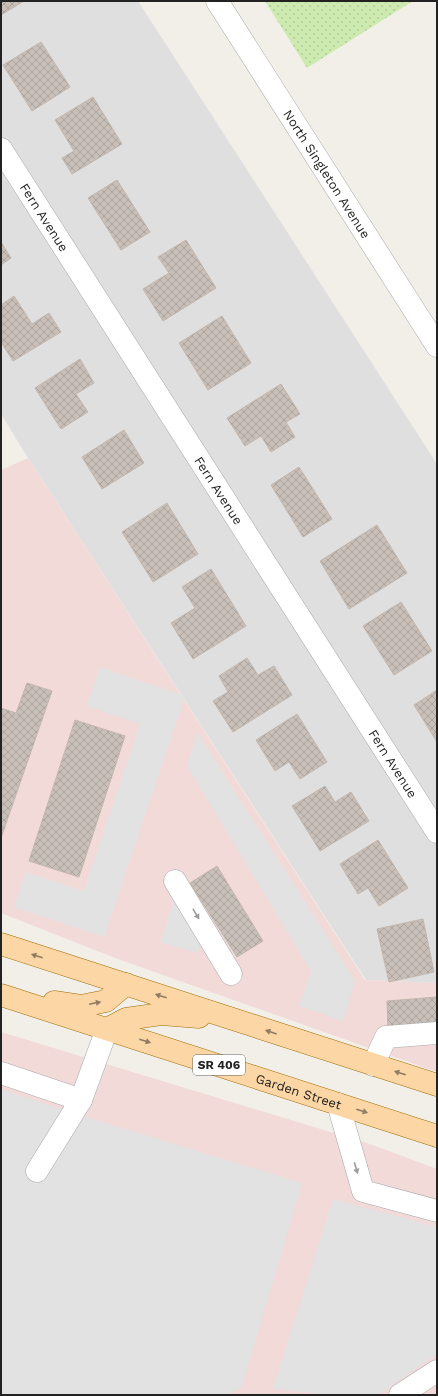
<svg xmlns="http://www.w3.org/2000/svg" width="438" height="1396" font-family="'Work Sans',sans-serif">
<defs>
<pattern id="grass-dots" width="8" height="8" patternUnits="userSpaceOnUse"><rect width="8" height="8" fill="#cdebb0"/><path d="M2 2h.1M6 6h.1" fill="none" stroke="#b0c997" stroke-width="1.8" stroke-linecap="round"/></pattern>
<pattern id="building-cross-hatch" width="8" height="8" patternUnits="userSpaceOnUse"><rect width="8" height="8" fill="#c7bfb8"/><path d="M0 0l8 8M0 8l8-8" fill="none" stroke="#aba49e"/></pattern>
</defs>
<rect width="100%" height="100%" fill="#f2efe9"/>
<path fill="#e0dfdf" d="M1,1H138L437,464V983L366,980L28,458L1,414Z"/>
<path fill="#f2dad9" d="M28,458L365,980L437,983V1072L115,958L1,913V470Z
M1,1032L370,1144L437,1169V1395H1Z"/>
<path fill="url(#grass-dots)" d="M265,1H413L307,68Z"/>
<path fill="#e2e2e2" d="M100,667L185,696L104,937L14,907L26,872L84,891L140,724L87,706Z
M197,732L355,981L343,1021L299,1006L311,971L187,766Z
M176,896L202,940L197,953L160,942Z
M1,1089L47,1105L302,1183L242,1386L228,1395H1Z
M333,1199L437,1227V1354L378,1395H329L273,1389Z"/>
<path fill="url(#building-cross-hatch)" stroke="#c4b6ab" d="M1,1H24L1,15Z
M41,42L70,87L32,111L3,65Z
M93,97L122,144L72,174L62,158L74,151L55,120Z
M117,180L150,232L121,250L88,198Z
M186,240L216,288L163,321L143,289L169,273L158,257Z
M1,242L11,258L1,265Z
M14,296L32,324L49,313L61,332L13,361L1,342V305Z
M222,316L251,363L208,390L179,343Z
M80,359L94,383L76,394L88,412L61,429L35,388Z
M281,384L300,414L286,422L295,437L271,452L261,436L245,446L227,418Z
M124,430L144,463L102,489L82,457Z
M299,467L332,519L303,537L271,485Z
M167,503L198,554L153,582L122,532Z
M377,525L407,573L349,609L320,561Z
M211,569L246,626L193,659L171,623L195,608L182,587Z
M401,602L432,651L394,675L363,626Z
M247,658L258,675L274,666L292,695L233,732L213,701L228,692L219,676Z
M27,683L52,691L1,838V708L16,713Z
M437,690V742L414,705Z
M297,714L327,762L300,779L289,762L275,771L256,740Z
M75,720L125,736L79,877L29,861Z
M325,786L335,802L351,792L369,821L320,851L292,806Z
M378,840L408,888L379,906L368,888L358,894L340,864Z
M217,866L263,941L237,957L190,883Z
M423,919L434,972L389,982L377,929Z
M437,997V1027L388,1030L387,1001Z"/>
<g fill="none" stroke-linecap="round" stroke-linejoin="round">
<g stroke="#a9a9a9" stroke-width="23">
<g id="minor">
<path id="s1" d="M217,1L437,346"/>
<path id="s2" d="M1,149L437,832"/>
<path d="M175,881L231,974"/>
<path d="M373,1065L386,1037L437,1033"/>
<path d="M1,1073L81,1100"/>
<path d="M338,1104L363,1191L437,1211"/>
<path d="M37,1171L81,1100L107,1029"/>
<path d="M400,1395L437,1371"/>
</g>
</g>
<g stroke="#a06b00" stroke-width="23">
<g id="major">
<path d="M1,944L437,1085"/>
<path id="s3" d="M1,995L437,1136"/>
<path d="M54,1002L81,1006L106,1001L126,984"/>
<path d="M107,1029L126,1019L161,1014L199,1017"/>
</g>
</g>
<use href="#minor" stroke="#fff" stroke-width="22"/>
<use href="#major" stroke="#fcd6a4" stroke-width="22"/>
</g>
<defs><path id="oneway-solid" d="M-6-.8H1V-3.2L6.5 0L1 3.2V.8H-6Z"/></defs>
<g fill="#9c9c9c">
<use href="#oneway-solid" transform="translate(196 914) rotate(59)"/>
<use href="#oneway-solid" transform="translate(356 1168) rotate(74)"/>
</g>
<g fill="#8f7c63">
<use href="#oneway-solid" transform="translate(37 956) rotate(-162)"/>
<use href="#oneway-solid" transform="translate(161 996) rotate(-162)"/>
<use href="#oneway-solid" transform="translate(95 1003) rotate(-12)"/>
<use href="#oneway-solid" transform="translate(271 1032) rotate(-161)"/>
<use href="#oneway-solid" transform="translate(145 1041) rotate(18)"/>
<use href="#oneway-solid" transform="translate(400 1073) rotate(-162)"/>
<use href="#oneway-solid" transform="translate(362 1111) rotate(18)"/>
</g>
<g text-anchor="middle" stroke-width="3.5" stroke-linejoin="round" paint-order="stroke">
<rect fill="#fff" stroke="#646464" stroke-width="1" x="193" y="1055" width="52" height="20" rx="3"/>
<g font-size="12" font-weight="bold" fill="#222">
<text x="219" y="1069">SR 406</text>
</g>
<g font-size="13" fill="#222" stroke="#fff">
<text dy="5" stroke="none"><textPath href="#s1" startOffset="205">North Singleton Avenue</textPath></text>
<text dy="5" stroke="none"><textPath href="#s2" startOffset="81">Fern Avenue</textPath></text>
<text dy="5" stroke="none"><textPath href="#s2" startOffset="405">Fern Avenue</textPath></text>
<text dy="5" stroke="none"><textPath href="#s2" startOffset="729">Fern Avenue</textPath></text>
<text dy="5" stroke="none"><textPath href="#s3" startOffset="313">Garden Street</textPath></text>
</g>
</g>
<rect width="438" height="1396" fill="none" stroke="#222222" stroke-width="4"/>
</svg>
